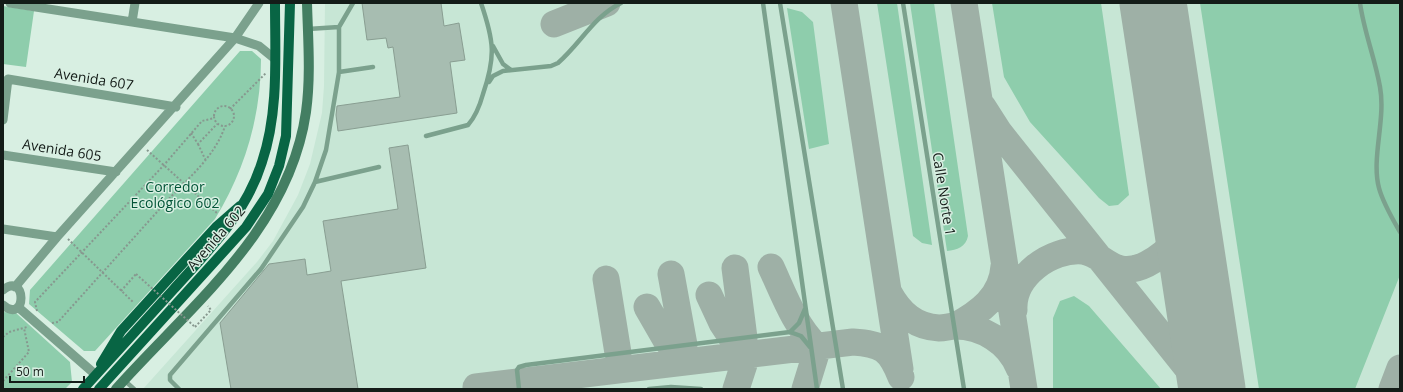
<svg xmlns="http://www.w3.org/2000/svg" width="1403" height="392" font-family="'Open Sans',sans-serif">
<rect width="100%" height="100%" fill="#d8efe2"/>
<path fill="#c7e6d5" d="M325,3H1400V389H143L257,262L273,241L298,195L310,164L322,113L324,86Z"/>
<path fill="#8ecdac" d="M877,3H897L932,245L922,243L913,236Z
M910,3H934L968,236C966,247 957,250 947,251Z
M992,3H1101L1129,195L1118,205L1109,206L1099,198L1030,122L1004,77Z
M1200,3H1398L1400,6V275L1355,389H1259Z
M3,6L34,11L26,67L3,64Z
M787,8L802,12L813,22L829,144L809,149Z
M240,51H252L261,59C261,116 245,170 215,219L95,351H84L29,304L30,290Z
M1074,296L1089,306L1161,389H1053V318L1060,301Z
M3,312L16,313L70,362L72,382L65,389H3Z"/>
<g fill="none" stroke-linecap="round" stroke-linejoin="round">
<path stroke="#9eb0a6" stroke-width="27" d="M844,3L900,369
M964,3L1024,389
M554,24L607,3
M983,107L999,132L1204,389
M771,267C784,295 795,326 817,347
M735,268L744,338
M671,274L684,345
M606,279L618,353
M889,293C900,313 915,327 939,328C945,328 950,326 955,326C982,326 1009,342 1019,368
M709,295L722,323L743,355
M647,307L666,340L685,362
M1014,310C1012,276 1051,248 1083,251C1098,253 1106,266 1121,269C1131,271 1139,268 1147,264C1172,251 1185,233 1184,205
M955,326C979,313 1002,297 1004,266
M476,387L853,342C882,344 890,349 901,377
M736,389L747,355
M805,389L818,347
M1392,389L1400,368"/>
<path stroke="#9eb0a6" stroke-width="67" d="M1153,3L1212,389"/>
</g>
<path fill="#a7bdb1" stroke="#899e92" d="M362,3H441L444,26L459,23L465,60L450,62L457,113L338,131L336,115L337,106L400,97L393,47L388,48L386,38L367,40Z
M408,145L426,268L341,281L358,389H231L220,323L269,264L305,259L307,275L331,271L323,221L398,209L389,148Z"/>
<g fill="none" stroke-linecap="round" stroke-linejoin="round">
<path stroke="#87988f" stroke-width="2" stroke-dasharray="2 2" stroke-linecap="butt" d="M214 116a10 10 0 1 1 20 0a10 10 0 1 1-20 0Z
M230,109L266,73
M191,133L198,144L217,124
M198,144L206,161
M147,150L218,214
M68,239L134,303
M121,291L136,274
M37,311L35,302L164,165L202,121L214,118
M52,323L58,322C94,282 130,242 166,202C187,179 215,157 225,126
M195,327L211,310L208,306
M3,337L9,332L27,327
M3,381L29,352L24,328"/>
<path stroke="#7ba18d" stroke-width="4.5" d="M763,3L817,389
M780,3L843,389
M903,3L964,389
M1360,3C1364,32 1375,58 1380,87C1386,120 1371,158 1379,188C1383,203 1392,218 1400,232
M308,29L339,27
M493,46L503,64L511,70
M339,72L373,67
M489,82L493,76L503,71L551,66L558,63C581,43 593,17 621,3
M426,136L468,125C476,116 480,105 483,94C496,56 494,41 481,3
M315,182L379,167
M790,332L799,323L805,309
M124,380L134,389
M179,389L170,380V375L261,269L303,207L315,182L326,150L339,72V27L353,3
M519,389L517,370L519,367L526,365L790,332L801,336L810,347
M649,389L671,387L701,389"/>
<path stroke="#7ba18d" stroke-width="9" d="M10,3L235,38L259,46L275,59
M132,22L135,3
M3,120L8,79L176,107
M3,155L116,172
M3,229L57,237
M15,287L57,237L235,38L259,3
M3,290C27,271 27,325 3,305
M18,307L96,375"/>
<path stroke="#437e62" stroke-width="10" d="M116,389C191,305 289,230 306,112C311,76 308,39 307,3"/>
<path stroke="#086544" stroke-width="10" d="M101,364L121,331L216,227L240,206
M83,389C113,356 143,323 173,290C208,251 246,214 262,162C279,112 275,56 275,3
M99,389L246,227L268,194L279,166L286,136L290,3"/>
<path stroke="#87988f" stroke-width="2" stroke-dasharray="2 2" stroke-linecap="butt" d="M136,274L195,327"/>
</g>
<g text-anchor="middle" stroke-width="3" stroke-linejoin="round" paint-order="stroke">
<g font-size="14" fill="#141c18" stroke="#d8efe2">
<text transform="translate(94 79) rotate(9)" y="5">Avenida 607</text>
<text transform="translate(62 150) rotate(9)" y="5">Avenida 605</text>
<text transform="translate(944 194) rotate(81)" y="5">Calle Norte 1</text>
<text transform="translate(216 238) rotate(-49)" y="5">Avenida 602</text>
</g>
<g font-size="14" fill="#025437" stroke="#d8efe2">
<text x="175" y="192">Corredor<tspan x="175" dy="16">Ecológico 602</tspan></text>
</g>
</g>
<rect width="1403" height="392" fill="none" stroke="#141c18" stroke-width="8"/>
<path d="M10 376v6h74v-6" fill="none" stroke="#141c18" stroke-width="2"/>
<text x="16" y="376" font-size="12" fill="#141c18" stroke="#d8efe2" stroke-width="3" paint-order="stroke">50 m</text>
</svg>
